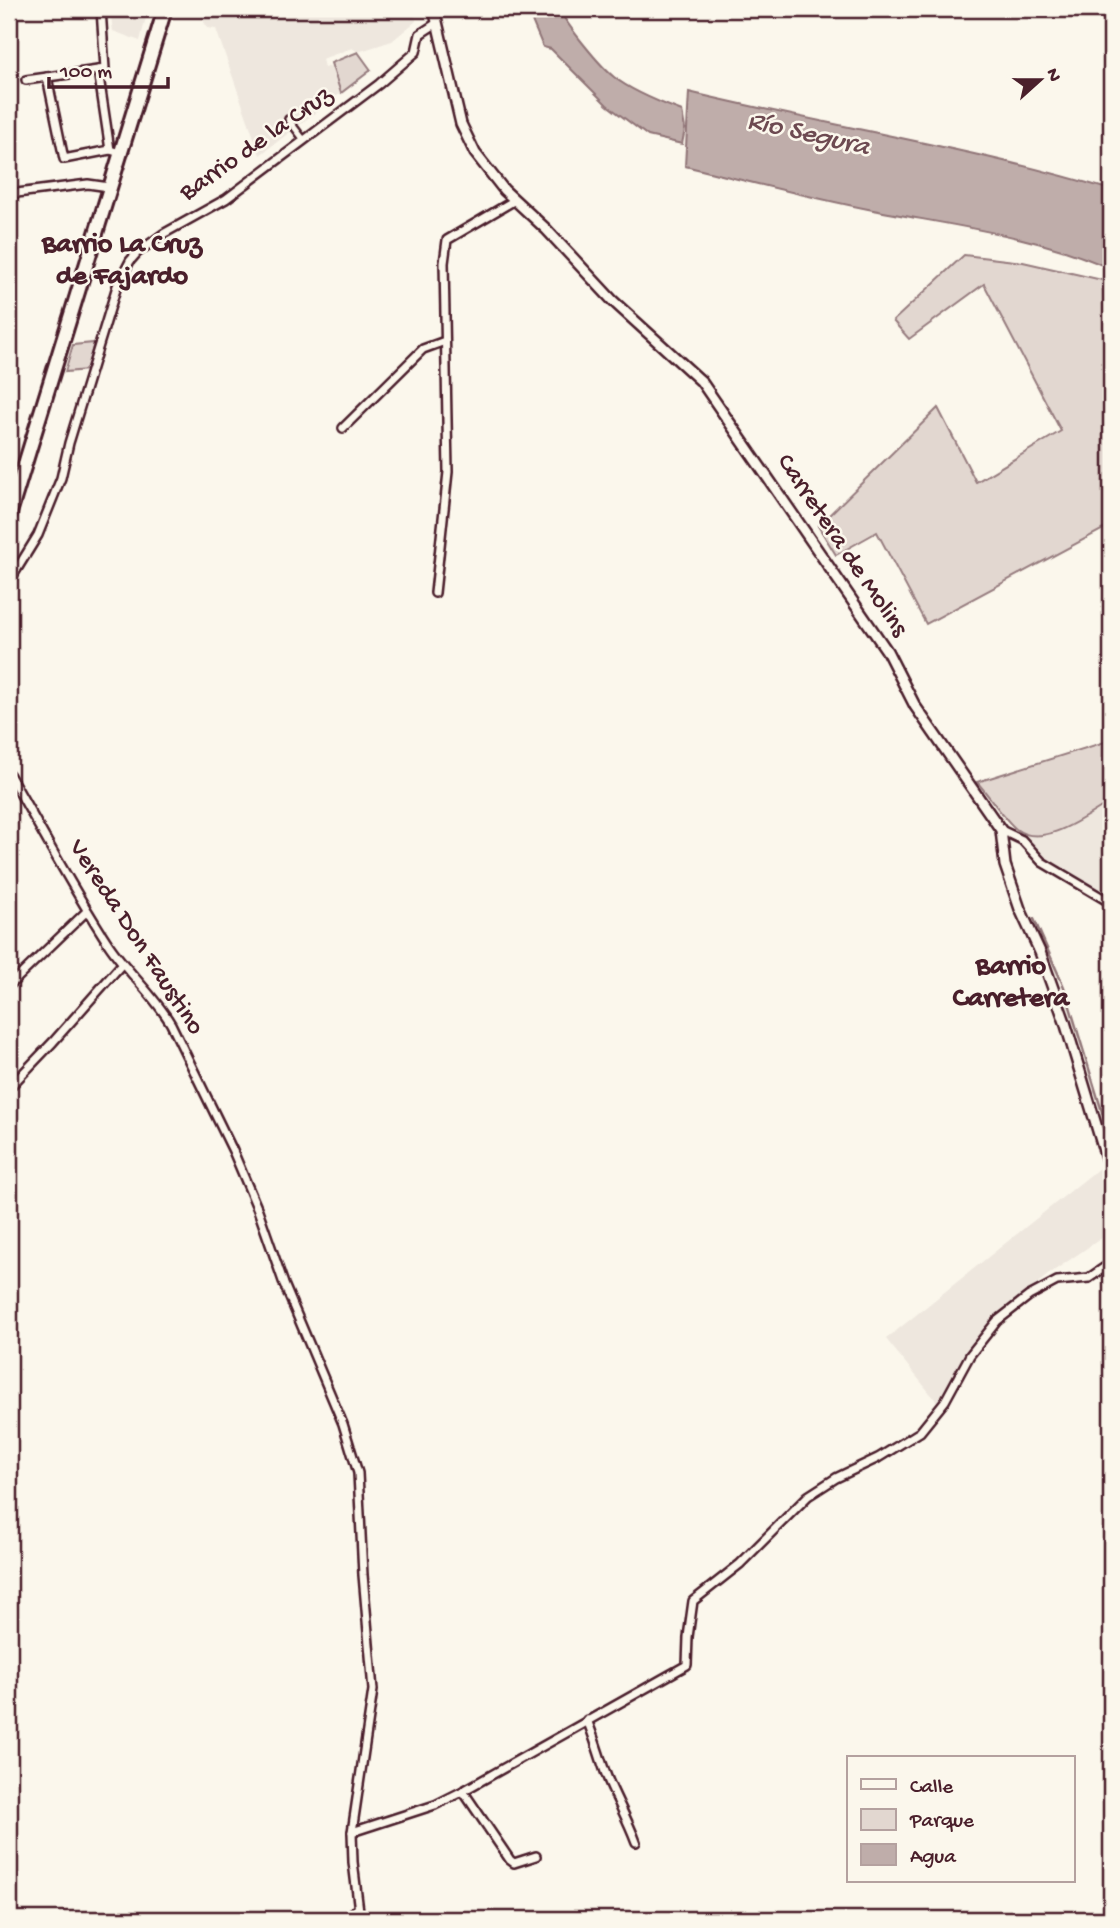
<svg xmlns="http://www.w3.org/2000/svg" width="1120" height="1928" font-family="'Gochi Hand',sans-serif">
  <rect width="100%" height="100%" fill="#fbf7ec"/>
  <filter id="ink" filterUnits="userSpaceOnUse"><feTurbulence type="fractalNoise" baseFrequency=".0143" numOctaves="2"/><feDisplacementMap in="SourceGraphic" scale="14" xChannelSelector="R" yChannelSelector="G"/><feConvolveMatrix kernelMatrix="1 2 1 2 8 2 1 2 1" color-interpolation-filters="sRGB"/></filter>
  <g filter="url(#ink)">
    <g fill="#eee7de">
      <polygon points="110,9 148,9 140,41 113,31"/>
      <polygon points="198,9 414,9 416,21 392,41 358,52 352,48 322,59 324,68 331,66 341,93 260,155 216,29 207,28"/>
      <polygon points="1111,801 1111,899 1041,855 1017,830 1037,837 1048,835 1075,823"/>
      <polygon points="1103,1165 1109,1181 1109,1233 1049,1274 987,1324 938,1403 886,1339"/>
    </g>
    <g fill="#e2d7d0" stroke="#967b7e" stroke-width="2">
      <polygon points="358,52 371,70 341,93 331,63"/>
      <polygon points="964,255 1023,262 1111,282 1111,525 926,624 877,532 836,555 818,526 938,408 976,482 1061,431 984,284 909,339 893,321"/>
      <polygon points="94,343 87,370 65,372 73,345"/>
      <path d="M1111,740v61c-24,14 -68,49 -95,28 -13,-11 -27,-34 -39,-47z"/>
    </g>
    <g fill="#bfadaa" stroke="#907477" stroke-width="2">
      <path d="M527,9h32c8,16 40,56 55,68 17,14 47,26 68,34l3,18 -3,15 -34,-8 -41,-31 -56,-56 -8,-2z"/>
      <path d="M689,92c141,34 284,56 422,98v79c-70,-33 -162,-44 -238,-59 -63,-12 -126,-29 -188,-44z"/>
    </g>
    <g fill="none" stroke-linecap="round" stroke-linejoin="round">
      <polyline stroke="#907477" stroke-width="2.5" points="1034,919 1064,987 1111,1141"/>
      <g stroke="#4a1f2b" stroke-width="10">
        <polyline id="pedestrian" points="288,119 304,140"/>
      </g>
      <g stroke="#4a1f2b" stroke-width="12">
        <g id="minor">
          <polyline points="101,9 105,69 98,70 110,150 120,153"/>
          <polyline points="47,77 64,159 110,150"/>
          <polyline points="26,80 98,70"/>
          <polyline points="9,194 88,184 109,187"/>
          <polyline points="343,428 423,349 445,341"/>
          <polyline points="9,582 38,535 61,478 69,443 117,286 130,261 137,253 163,234 226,199 379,84 416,52 420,34 437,23"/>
          <polyline points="435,593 448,472 444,263 447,240 515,200"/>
          <path d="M9,774c33,57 64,116 100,171 19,28 45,50 62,79l62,127 25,59 26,74 59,140 15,49 5,102 10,115 -21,142 1,30 7,57"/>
          <polyline points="1001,830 1022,840 1042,862 1111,903"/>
          <polyline points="9,986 87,911"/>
          <polyline points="9,1088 53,1042 122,964"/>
          <polyline points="1109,1682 1111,1681"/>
          <path d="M587,1720c8,19 13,39 20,57 9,22 21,43 29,65"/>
          <polyline points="463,1791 510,1860 514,1863 536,1856"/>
          <polyline points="352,1832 435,1805 463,1791 687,1665 688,1637 693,1601 740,1564 808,1496 836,1478 878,1458 920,1432 945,1401 970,1355 997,1321 1029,1296 1057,1281 1089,1278 1111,1263"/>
          <polyline points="346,1919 358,1908"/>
        </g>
      </g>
      <g stroke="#4a1f2b" stroke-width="14">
        <polyline id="tertiary" points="434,9 461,124 475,153 504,190 546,229 613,301 701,381 887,651 915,706 1001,830 1005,865 1020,909 1040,952 1065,1022 1111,1174"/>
      </g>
      <g stroke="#4a1f2b" stroke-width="18">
        <polyline id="primary" points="9,516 165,9"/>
      </g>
      <use href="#pedestrian" stroke="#fbf7ec" stroke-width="5"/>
      <use href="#minor" stroke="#fbf7ec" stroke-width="7"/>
      <use href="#tertiary" stroke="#fbf7ec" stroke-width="9"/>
      <use href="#primary" stroke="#fbf7ec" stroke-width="12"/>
    </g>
  </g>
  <g text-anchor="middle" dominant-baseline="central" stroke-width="5" stroke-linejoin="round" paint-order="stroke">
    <g font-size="26" fill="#4a1f2b" stroke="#fbf7ec">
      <text transform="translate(257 145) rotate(-35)">Barrio de la Cruz</text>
      <text transform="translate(841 546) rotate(56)">Carretera de Molins</text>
      <text transform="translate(135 938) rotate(57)">Vereda Don Faustino</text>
    </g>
    <g font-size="28" font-style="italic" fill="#6d4a51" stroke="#fbf7ec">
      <text transform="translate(808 135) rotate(13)">Río Segura</text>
    </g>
    <g font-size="28" font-weight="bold" fill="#4a1f2b" stroke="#fbf7ec">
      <text x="122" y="245">Barrio La Cruz<tspan x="122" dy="32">de Fajardo</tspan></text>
      <text x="1011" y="967">Barrio<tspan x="1011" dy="32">Carretera</tspan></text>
    </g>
  </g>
  <rect width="1120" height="1928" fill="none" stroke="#fbf7ec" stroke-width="35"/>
  <rect x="18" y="18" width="1085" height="1893" fill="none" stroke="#4a1f2b" stroke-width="2.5" filter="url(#ink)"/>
  <rect x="847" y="1756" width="228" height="126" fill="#fbf7ec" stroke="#b4a19f" stroke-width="2"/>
  <rect x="861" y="1779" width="35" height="10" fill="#fbf7ec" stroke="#b4a19f" stroke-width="2"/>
  <text x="910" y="1792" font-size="21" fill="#4a1f2b">Calle</text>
  <rect x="861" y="1809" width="35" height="21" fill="#e2d7d0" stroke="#b4a19f" stroke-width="2"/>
  <text x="910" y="1826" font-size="21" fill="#4a1f2b">Parque</text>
  <rect x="861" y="1844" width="35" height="21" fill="#bfadaa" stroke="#b4a19f" stroke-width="2"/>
  <text x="910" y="1862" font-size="21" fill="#4a1f2b">Agua</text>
  <g transform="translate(1040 80) rotate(69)" stroke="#fbf7ec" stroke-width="5" paint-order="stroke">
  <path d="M0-5L12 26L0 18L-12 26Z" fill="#4a1f2b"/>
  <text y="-10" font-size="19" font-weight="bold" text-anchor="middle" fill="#4a1f2b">N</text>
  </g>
  <path d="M49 77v10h119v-10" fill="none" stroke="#4a1f2b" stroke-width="3.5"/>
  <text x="60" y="77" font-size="21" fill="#4a1f2b" stroke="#fbf7ec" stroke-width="5" paint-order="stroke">100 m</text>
</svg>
